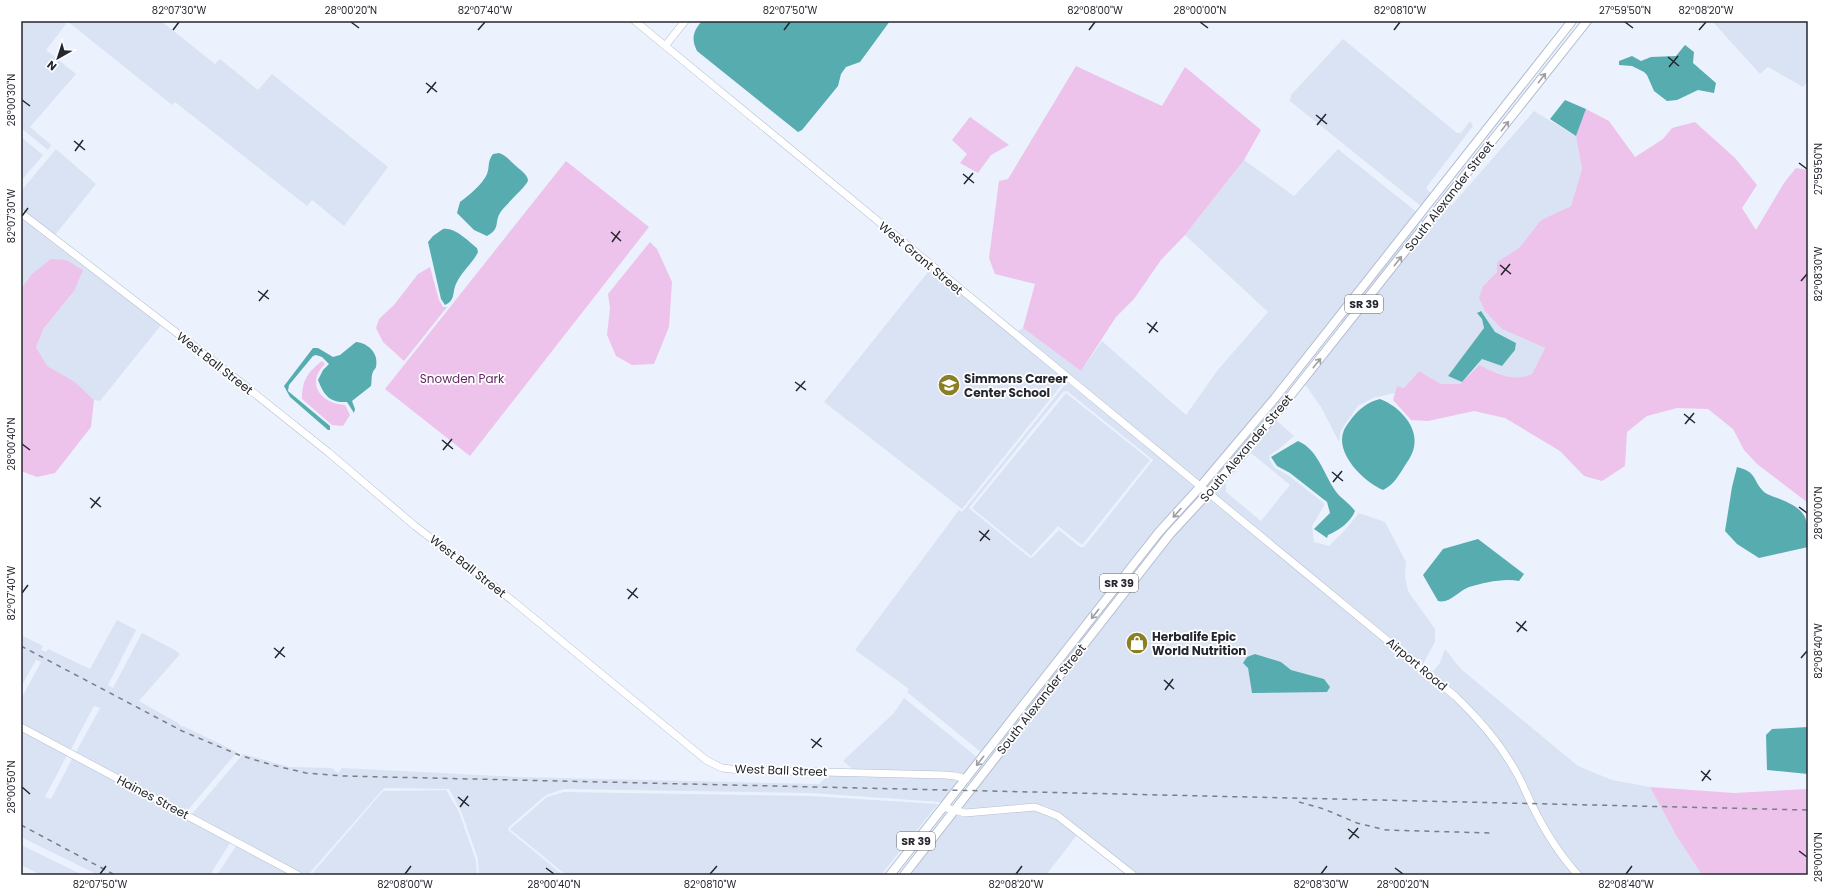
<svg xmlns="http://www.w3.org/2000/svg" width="1829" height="896" font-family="Poppins,sans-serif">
  <rect width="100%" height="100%" fill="#ebf2fe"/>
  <g fill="#dae3f3" fill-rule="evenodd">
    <polygon points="21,21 62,21 66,24 46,50 76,74 30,127 51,145 48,150 21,128"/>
    <polygon points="67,21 161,21 215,64 220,59 258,90 272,74 388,167 344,226 312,200 307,206 175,102 172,105"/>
    <polygon points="1712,21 1808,21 1808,81 1803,87 1768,67 1760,74"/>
    <polygon points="1343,39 1457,133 1461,133 1470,121 1473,126 1426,188 1432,195 1422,207 1290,101 1291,95"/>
    <polygon points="1534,111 1576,136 1582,169 1571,206 1541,220 1519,248 1497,262 1497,272 1483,286 1502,329 1545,348 1532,374 1521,379 1505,376 1479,365 1474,370 1482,359 1502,366 1515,350 1516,343 1495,332 1480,311 1477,313 1482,319 1484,328 1448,376 1462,382 1460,384 1441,384 1419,371 1404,388 1397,386 1395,393 1373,398 1358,406 1341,430 1339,442 1321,407 1304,383 1447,204 1452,205"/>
    <polygon points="21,137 43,155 21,181"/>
    <polygon points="56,149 96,184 55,235 21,209 21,191"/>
    <polygon points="1338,149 1418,213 1272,397 1200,482 1016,332 1023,328 1081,371 1102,341 1186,415 1217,371 1268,312 1185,235 1244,160 1294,196"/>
    <polygon points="21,218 161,325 100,401 94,400 75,382 47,366 36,347 44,328 74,291 31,275 21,289"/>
    <polygon points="1421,218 1424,223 1344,324 1340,321"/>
    <polygon points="932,267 1067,378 962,509 824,402"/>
    <path d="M1067,382l129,105 -214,266 -75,-61 2,-3 -54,-39 104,-140 3,2 2,-2zM1067,391l86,69 -69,87h-4l-21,-17 -26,27 -3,1 -61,-50 94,-116z"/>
    <polygon points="1066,393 1150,460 1082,545 1058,526 1031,556 972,508"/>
    <path d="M1275,419l19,17 -15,13 -9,6 -1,4 6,9 13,7 37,29 -13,22 2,16 15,4 16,-16 14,-17 26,9 21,40 -1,14 3,15 27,38v13l-12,22 -210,-171zM1251,453l39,32 -29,36 -35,-29v-10z"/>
    <path d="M1208,498l215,175 52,47 17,20 22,34 15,32 24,42 20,27h-434l-79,-61 -12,-7 -12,-3h-13l-46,5h-17l213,-273zM1255,654l26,8 10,8 33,9 -72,13 -4,-24z"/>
    <polygon points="117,620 136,630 108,685 113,688 142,633 175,650 180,654 139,701 178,723 182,727 183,726 237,752 187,811 76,752 100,708 94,706 71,749 21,723 21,699 41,662 36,660 21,687 21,635 43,646 41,650 46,652 48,649 90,669"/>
    <polygon points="1445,649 1461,669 1578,766 1612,780 1650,787 1677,837 1702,875 1582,875 1558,844 1534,802 1519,771 1497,736 1480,715 1432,672 1440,663"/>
    <polygon points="904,698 978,758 965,775 955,772 853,769 843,761 894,713"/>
    <polygon points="21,731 67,755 45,797 51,799 73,757 230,843 210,875 98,875 21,837"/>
    <polygon points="243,754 290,767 332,768 338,773 342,768 518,777 819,784 829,775 944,778 960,781 886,875 885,875 940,806 940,802 811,793 564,789 546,795 509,827 508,830 563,875 479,875 478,859 461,811 449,789 384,788 308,875 306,875 192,814"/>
    <polygon points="446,790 459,812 476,861 477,875 311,875 383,791"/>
    <polygon points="564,792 811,796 938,804 881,875 566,875 510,829 547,797"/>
    <polygon points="1022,810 1035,810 1045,813 1056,819 1077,835 1046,875 908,875 955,815 977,816"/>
    <polygon points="21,845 83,875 41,875 21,865"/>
    <polygon points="236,846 291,875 217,875"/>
  </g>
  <g fill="#edc2eb">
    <polygon points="1076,66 1162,106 1185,67 1261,130 1244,160 1185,235 1161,260 1134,299 1116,317 1081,371 1023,328 1035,284 995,274 989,258 999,181 1008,179"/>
    <path d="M1586,109l23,12 26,36 28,-18 9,-11 23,-6 40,36 22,27 -15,23 14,22 28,-47 12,-15 12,2v333l-51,-39 -13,-14 -11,-21 -25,-20 -31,-1 -30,8 -20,16 -2,34 -23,15 -18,-5 -24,-25 -55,-33 -31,-7 -46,10 -17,-1 -18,-20 4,-14 7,2 15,-17 22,13h19l19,-19c19,8 33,18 53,9l13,-26 -43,-19 -17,-18 -6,-13 4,-12 14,-14v-10l22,-14 22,-28 30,-14 11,-37 -6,-33z"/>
    <polygon points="970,117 1009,145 991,155 978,173 960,163 967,154 952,140"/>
    <polygon points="566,161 649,227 470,456 385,389"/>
    <polygon points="650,242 657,249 672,282 669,327 654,364 632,365 616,356 607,335 610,308 608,294"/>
    <polygon points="51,259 66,260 83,270 74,291 44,328 36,347 47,366 75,382 94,400 91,427 55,473 37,477 21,471 21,289 31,275"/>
    <polygon points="430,267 439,300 443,307 447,307 404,361 383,342 376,328 379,319 394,305 418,274"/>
    <path d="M322,361l3,3c-20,19 -4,40 20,41l5,10 -7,11 -11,-1 -30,-26c0,-19 6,-27 20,-38z"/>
    <polygon points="1650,787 1734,793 1808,789 1808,875 1702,875 1677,837"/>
  </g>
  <g fill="#56acaf">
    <path d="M702,21h188l-30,41 -14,5 -5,7 -3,12 -36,44 -4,2 -101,-81c-6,-12 -4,-20 5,-30z"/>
    <polygon points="1685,45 1694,52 1693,63 1716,83 1714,93 1698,90 1677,100 1667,101 1654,91 1647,75 1644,72 1632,66 1619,65 1619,61 1632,56 1641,61 1651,57 1676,56"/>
    <polygon points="1565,100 1586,109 1576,136 1550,119"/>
    <path d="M499,153c7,2 12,9 17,13 4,4 11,8 12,14 0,5 -24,26 -28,33 -6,10 1,15 -13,23l-13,-6 -17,-17 3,-11c8,-6 23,-18 27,-28 3,-8 0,-12 6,-20z"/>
    <path d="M443,229c12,-2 25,12 34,19l1,4c-5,11 -17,20 -22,32 -4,8 0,16 -11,21l-4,-6 -13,-57 5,-6z"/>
    <polygon points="1481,311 1495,332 1516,343 1515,350 1502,366 1482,359 1462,382 1448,376 1484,328 1482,319 1477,313"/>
    <path d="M356,342c12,1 23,11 20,25 0,1 -3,4 -3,5 -2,4 -1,9 -2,14l-19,15 3,8 -1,4 -7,-11c-18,1 -23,-7 -29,-22l5,-10 6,-6 -7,-7 -6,-2 -3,1 -24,29 -1,6 42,35v4h-2l-38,-33 -6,-11 29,-38h5l15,9 7,-2z"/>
    <path d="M1380,399c19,7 41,29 33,52 -2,6 -6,11 -9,16 -6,10 -11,18 -21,23 -19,-8 -49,-37 -39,-60 2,-4 5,-8 8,-12 8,-10 16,-16 28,-19z"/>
    <path d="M1298,441c21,9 26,35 39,52 6,7 13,11 18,18 -4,11 -17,20 -27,24l-1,3 -13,-9 16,-16 -3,-11 -37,-29 -13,-7 -6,-9z"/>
    <path d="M1737,467c20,5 15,12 26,24 4,4 12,6 17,8 29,12 28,20 28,48l-49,11 -22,-14 -12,-13 7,-44z"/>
    <path d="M1478,539l46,35 -5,7c-16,-3 -35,2 -50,6 -11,4 -19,17 -31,14l-15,-26 20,-26z"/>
    <polygon points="1255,654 1281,662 1291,670 1324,679 1330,687 1327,692 1252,693 1248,668 1243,663 1247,657"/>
    <polygon points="1808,727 1808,774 1767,770 1766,735 1772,729"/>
  </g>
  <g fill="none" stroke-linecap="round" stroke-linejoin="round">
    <g stroke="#b3bdd0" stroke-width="8">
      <g id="secondary">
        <path d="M635,21l820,675c24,23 45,47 61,76 6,10 10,21 15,31 12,25 28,51 47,72"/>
        <polyline points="665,46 685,21"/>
        <polyline points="21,213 225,370 328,452 415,526 513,601 706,760 722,768 740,770 945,775 955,776 966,779"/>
        <polyline points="21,727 298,875"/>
        <polyline points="943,807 965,813 1035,807 1058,816 1133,875"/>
      </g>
    </g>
    <g stroke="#b3bdd0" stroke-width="10">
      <g id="primary">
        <polyline points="890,875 1159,532 1200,487 1275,398 1572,21"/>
        <polyline points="904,875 1170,534 1208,493 1283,405 1587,21"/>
      </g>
    </g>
    <use href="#secondary" stroke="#fff" stroke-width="7"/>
    <use href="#primary" stroke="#fff" stroke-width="8"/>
    <g stroke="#787d87" stroke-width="1.5" stroke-dasharray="5 5" stroke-linecap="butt">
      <polyline points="21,646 182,731 239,755 272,765 306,773 343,776 1808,810"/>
      <polyline points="1299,802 1324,809 1357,823 1386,830 1491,833"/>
      <polyline points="21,825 115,875"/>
    </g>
  </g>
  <defs><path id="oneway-shaft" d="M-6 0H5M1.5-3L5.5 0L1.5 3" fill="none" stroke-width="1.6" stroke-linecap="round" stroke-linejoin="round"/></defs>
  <g stroke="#9c9ea1">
    <use href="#oneway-shaft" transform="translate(1542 78) rotate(-52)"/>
    <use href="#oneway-shaft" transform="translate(1505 126) rotate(-52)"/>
    <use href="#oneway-shaft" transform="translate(1398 261) rotate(-52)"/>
    <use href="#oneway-shaft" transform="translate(1317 363) rotate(-51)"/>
    <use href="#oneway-shaft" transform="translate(1177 513) rotate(132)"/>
    <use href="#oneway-shaft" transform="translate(1095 614) rotate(128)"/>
    <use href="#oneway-shaft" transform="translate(980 761) rotate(128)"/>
  </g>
  <path fill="none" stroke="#24272f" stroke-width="1.5" d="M351,22l8,6M1200,22l8,6M1625,22l8,6M173,30l6,-8M478,30l7,-8M784,30l6,-8M1089,30l6,-8M1394,30l6,-8M1699,30l7,-8M1668,57l11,9M1669,67l9,-11M426,83l11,9M427,93l9,-11M22,100l8,6M1316,115l11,9M1317,125l9,-11M74,141l11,9M75,151l8,-11M1799,163l8,6M963,174l11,9M964,184l9,-11M22,216l6,-8M611,232l10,9M612,242l8,-11M1500,265l11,9M1501,275l9,-11M1801,281l6,-7M258,291l11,8M259,301l9,-11M1147,323l11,9M1149,333l8,-11M795,382l11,8M796,391l9,-10M1684,414l11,9M1685,424l9,-11M442,440l11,9M22,444l8,6M443,450l9,-11M1332,472l11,9M1333,482l9,-11M90,498l11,9M1799,507l8,6M91,508l9,-11M979,531l11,9M980,541l9,-11M627,589l11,9M22,593l6,-8M628,599l9,-11M1516,622l11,9M1517,632l9,-11M274,648l11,9M275,658l9,-11M1801,658l6,-7M1164,680l10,9M1165,690l8,-11M811,739l11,8M812,748l9,-10M1701,771l10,9M1702,781l8,-11M22,787l8,7M458,797l11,9M460,807l8,-11M1348,829l11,9M1349,839l9,-11M1799,851l8,6M546,868l8,6M1395,868l8,6M100,874l6,-8M405,874l6,-8M710,874l7,-8M1016,874l6,-8M1321,874l6,-8M1626,874l6,-8"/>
  <defs>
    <g id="school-disc" transform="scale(1.15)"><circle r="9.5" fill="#8b7f26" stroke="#fff"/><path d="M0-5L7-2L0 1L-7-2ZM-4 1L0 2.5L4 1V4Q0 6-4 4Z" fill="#fff"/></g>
    <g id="shop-disc" transform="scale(1.15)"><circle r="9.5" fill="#8b7f26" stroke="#fff"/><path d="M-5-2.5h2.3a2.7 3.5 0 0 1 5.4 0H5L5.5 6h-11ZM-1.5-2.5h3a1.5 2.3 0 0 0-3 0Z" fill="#fff"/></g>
  </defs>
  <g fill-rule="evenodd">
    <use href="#school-disc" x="949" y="385"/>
    <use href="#shop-disc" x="1137" y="643"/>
  </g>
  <g text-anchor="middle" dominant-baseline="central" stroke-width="3.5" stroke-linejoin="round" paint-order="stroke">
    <g fill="#fff" stroke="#66686d" stroke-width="1">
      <rect x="1345" y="295" width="38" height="18" rx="3"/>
      <rect x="1100" y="574" width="38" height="18" rx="3"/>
      <rect x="897" y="832" width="38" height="18" rx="3"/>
    </g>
    <g font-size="11" font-weight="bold" fill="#24272f">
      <text x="1364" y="304">SR 39</text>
      <text x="1119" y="583">SR 39</text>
      <text x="916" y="841">SR 39</text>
    </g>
    <g font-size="12" fill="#24272f" stroke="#fff">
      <text transform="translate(1449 196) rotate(-52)">South Alexander Street</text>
      <text transform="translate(921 258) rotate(40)">West Grant Street</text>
      <text transform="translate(215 363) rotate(38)">West Ball Street</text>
      <text transform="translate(1246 448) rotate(-50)">South Alexander Street</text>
      <text transform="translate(468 566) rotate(38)">West Ball Street</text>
      <text transform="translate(1417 664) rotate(40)">Airport Road</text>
      <text transform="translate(1041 699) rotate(-52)">South Alexander Street</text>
      <text transform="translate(781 770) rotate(2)">West Ball Street</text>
      <text transform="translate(153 797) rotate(28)">Haines Street</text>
    </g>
    <g font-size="12" fill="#612962" stroke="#fff">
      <text x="462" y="378">Snowden Park</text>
    </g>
    <g font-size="12" font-weight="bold" fill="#24272f" stroke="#fff" text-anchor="start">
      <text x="964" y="378">Simmons Career<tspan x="964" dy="14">Center School</tspan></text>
      <text x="1152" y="636">Herbalife Epic<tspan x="1152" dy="14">World Nutrition</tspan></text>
    </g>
  </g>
  <rect width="1829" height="896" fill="none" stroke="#ffffff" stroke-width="44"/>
  <g transform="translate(58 58) rotate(219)" stroke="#ffffff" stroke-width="3" paint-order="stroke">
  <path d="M0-3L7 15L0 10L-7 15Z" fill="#24272f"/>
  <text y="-6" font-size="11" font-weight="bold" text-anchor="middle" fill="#24272f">N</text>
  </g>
  <rect x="22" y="22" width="1785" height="852" fill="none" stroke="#24272f" stroke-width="1.5"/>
  <g font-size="10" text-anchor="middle" fill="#24272f">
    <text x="179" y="14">82°07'30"W</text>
    <text x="351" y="14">28°00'20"N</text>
    <text x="485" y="14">82°07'40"W</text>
    <text x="790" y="14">82°07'50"W</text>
    <text x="1095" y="14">82°08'00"W</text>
    <text x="1200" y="14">28°00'00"N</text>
    <text x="1400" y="14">82°08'10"W</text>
    <text x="1625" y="14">27°59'50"N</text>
    <text x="1706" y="14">82°08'20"W</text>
    <text transform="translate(11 100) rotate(-90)" y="4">28°00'30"N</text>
    <text transform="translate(1818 169) rotate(-90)" y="4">27°59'50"N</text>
    <text transform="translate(11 216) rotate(-90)" y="4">82°07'30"W</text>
    <text transform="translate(1818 274) rotate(-90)" y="4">82°08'30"W</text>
    <text transform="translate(11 444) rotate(-90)" y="4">28°00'40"N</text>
    <text transform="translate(1818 513) rotate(-90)" y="4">28°00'00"N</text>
    <text transform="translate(11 593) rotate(-90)" y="4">82°07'40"W</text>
    <text transform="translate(1818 651) rotate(-90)" y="4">82°08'40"W</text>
    <text transform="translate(11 787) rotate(-90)" y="4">28°00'50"N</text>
    <text transform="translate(1818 857) rotate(-90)" y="4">28°00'10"N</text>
    <text x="100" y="888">82°07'50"W</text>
    <text x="405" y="888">82°08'00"W</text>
    <text x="554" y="888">28°00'40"N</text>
    <text x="710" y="888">82°08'10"W</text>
    <text x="1016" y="888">82°08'20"W</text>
    <text x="1321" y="888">82°08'30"W</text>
    <text x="1403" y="888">28°00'20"N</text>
    <text x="1626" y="888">82°08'40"W</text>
  </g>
</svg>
